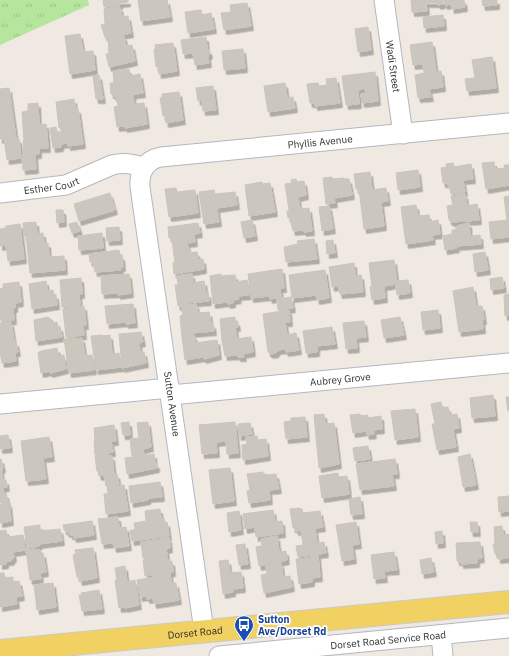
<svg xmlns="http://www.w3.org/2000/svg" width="509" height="656" font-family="'IBM Plex Sans',sans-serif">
  <defs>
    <pattern id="grass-tufts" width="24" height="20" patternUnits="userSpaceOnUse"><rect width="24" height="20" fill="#b6e59e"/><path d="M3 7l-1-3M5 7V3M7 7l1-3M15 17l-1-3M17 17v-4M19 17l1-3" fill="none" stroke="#9dc588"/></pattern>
    <filter id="shadow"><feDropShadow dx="2.5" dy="4.5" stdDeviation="0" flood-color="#0004"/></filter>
  </defs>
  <rect width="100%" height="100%" fill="#efe9e1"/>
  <polygon fill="url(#grass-tufts)" points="0,0 88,0 89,5 0,45"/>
  <g fill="#cbc7bf" stroke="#cbc5ba" filter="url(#shadow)">
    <polygon points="103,0 128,0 128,2 120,3 120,5 104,7"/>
    <polygon points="138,0 152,0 155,19 141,21"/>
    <polygon points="152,0 167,0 170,17 155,19"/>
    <polygon points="411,0 443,0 443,4 438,5 438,3 426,3 427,11 412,12"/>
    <polygon points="444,0 464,0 465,7 452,9 451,4 445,5"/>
    <polygon points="482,0 497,0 497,5 483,6"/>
    <polygon points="247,3 251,26 224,30 221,13 231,12 230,5"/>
    <polygon points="120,7 122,17 128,16 131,33 120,35 120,36 105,37 101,25 105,24 104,9"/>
    <polygon points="201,10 202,15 211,13 214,29 188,33 185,12"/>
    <polygon points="443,15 444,26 424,28 423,17"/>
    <polygon points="368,27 371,50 358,52 355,29"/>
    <polygon points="80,34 83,52 93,51 95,70 70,74 65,36"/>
    <polygon points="124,36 126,46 132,45 135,61 109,67 106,54 109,54 108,38"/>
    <polygon points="206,37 207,49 209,50 210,54 208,56 209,63 195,65 193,53 183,54 181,40"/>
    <polygon points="432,42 436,72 441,71 443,87 429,89 431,97 418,98 415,75 424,73 423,64 413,65 410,45"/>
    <polygon points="173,43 177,71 159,74 158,66 156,67 154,49 156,49 155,45"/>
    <polygon points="243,49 245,68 224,70 222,51"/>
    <polygon points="492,57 496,88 467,91 465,79 475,78 472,60"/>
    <polygon points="129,69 130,76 140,74 143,93 114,97 113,94 111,94 110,83 114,83 113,71"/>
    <polygon points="375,72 378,101 362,103 361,94 366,94 365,88 358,90 359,104 346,105 342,76"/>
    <polygon points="99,75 103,99 96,99 93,76"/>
    <polygon points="336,78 340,103 315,106 315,103 310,103 307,84 318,83 319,86 327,85 326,79"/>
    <polygon points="285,83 287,98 293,97 295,108 268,112 264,86"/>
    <polygon points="213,86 216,110 203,111 202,100 198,101 196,88"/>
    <polygon points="9,88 16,139 19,139 21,158 7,160 4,138 0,139 0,89"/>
    <polygon points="179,92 183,120 166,123 165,115 163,116 160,98 162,98 162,94"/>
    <polygon points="133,95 134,104 144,103 147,124 125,128 124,126 117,127 114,107 118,106 117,97"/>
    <polygon points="74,99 75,109 78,109 83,144 68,146 68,143 61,144 61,147 53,148 50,128 56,127 57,133 62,132 61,128 59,128 56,102"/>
    <polygon points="38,103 39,125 46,124 48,148 39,148 39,154 35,154 36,169 23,170 22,156 24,156 23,141 24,141 22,112 28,111 28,104"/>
    <polygon points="494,162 495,169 505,168 504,165 509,165 509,185 486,189 482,163"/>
    <polygon points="453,163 454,167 471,164 473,179 463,180 465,192 451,194 450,186 448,186 447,183 443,183 441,168 447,167 446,164"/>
    <polygon points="418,170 420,187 398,190 396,173"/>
    <polygon points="370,172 372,190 386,188 388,201 381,202 384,226 364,229 359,189 356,189 354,174"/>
    <polygon points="332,177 332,179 344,178 344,179 349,179 352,195 334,198 335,203 326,204 323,178"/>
    <polygon points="296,179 297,182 304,181 306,195 298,197 300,209 289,210 285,184 292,183 291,180"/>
    <polygon points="262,182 262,184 270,183 275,212 249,216 245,185"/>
    <polygon points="176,188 177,192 195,190 198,213 169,217 165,189"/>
    <polygon points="214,190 215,194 235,192 237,205 217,208 219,222 204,224 199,192"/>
    <polygon points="110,193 115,210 79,221 74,204"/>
    <polygon points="465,194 467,206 477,204 479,220 452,222 449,220 447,206 453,205 451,196"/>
    <polygon points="509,196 509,237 491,239 489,222 507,220 504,197"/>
    <polygon points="416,205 418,216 429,215 430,222 438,220 440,234 432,235 433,240 406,244 401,207"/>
    <polygon points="329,206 333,229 322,231 319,207"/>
    <polygon points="309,208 312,231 304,232 303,230 293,231 290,218 288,218 287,211"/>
    <polygon points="56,210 63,210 64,222 57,223"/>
    <polygon points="252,220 255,236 244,238 241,222"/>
    <polygon points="36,222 37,234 43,233 44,244 48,243 49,257 64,256 65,270 30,273 26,235 24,236 23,223"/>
    <polygon points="77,222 80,231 72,233 69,224"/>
    <polygon points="198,223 200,233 194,234 195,242 187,243 188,247 173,249 172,238 169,238 168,227"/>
    <polygon points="469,223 470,236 480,235 481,244 456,246 457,248 445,250 443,236 452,234 452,230 455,230 457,226"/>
    <polygon points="20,224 24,259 8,261 6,245 0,246 0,229 6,228 6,226"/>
    <polygon points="119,227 120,240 107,241 106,228"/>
    <polygon points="102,233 103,248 79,250 78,236"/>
    <polygon points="314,239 317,259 286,262 284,247 298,244 297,241"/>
    <polygon points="333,240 335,253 327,254 326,241"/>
    <polygon points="189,248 189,253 197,252 198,260 203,259 204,269 174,274 173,263 175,262 173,250"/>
    <polygon points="119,250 120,256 122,256 123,267 120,267 121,270 95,272 93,261 90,262 89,254"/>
    <polygon points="485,252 488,270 475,272 473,254"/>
    <polygon points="394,260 397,284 384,286 385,298 372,300 370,287 372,287 369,263"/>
    <polygon points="354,263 355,276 361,275 363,292 340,294 338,286 332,287 329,267"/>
    <polygon points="282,269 284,288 280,288 281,297 270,299 269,296 251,298 248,274"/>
    <polygon points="325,270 329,298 317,300 316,295 292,298 289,275"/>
    <polygon points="129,274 131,293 118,295 118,293 102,294 101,276"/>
    <polygon points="192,274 193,283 204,281 206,294 208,293 209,301 186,303 187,305 178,306 175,285 178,285 177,276"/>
    <polygon points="221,274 221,276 235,275 236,282 247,280 249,295 238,296 239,299 233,300 233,303 228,304 227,302 213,304 210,276"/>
    <polygon points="502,277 504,288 491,290 490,279"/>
    <polygon points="81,278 82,294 79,294 80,305 62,307 60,280"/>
    <polygon points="408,280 410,293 397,295 396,285 398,285 397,281"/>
    <polygon points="46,281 47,291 53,290 54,295 56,295 57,305 32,309 29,284"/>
    <polygon points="19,282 21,302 15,303 15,308 13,308 14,320 1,321 1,319 0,319 0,289 3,288 3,284"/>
    <polygon points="473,287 476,306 482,306 484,320 482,320 483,329 459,332 453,291"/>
    <polygon points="509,294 509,315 505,316 504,295"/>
    <polygon points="291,297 293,308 278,310 277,299"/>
    <polygon points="133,304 135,323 126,324 126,322 107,324 105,306"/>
    <polygon points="196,304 198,313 209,312 211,324 213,324 214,331 191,333 191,335 182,337 180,316 183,315 182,306"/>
    <polygon points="84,306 86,325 83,325 84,335 66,337 63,309"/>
    <polygon points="289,310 290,322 285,322 287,335 296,333 299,350 286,352 285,349 278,350 276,353 271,354 268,352 263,314"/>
    <polygon points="438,310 440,328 423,330 421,312"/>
    <polygon points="48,317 53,321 53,323 57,322 58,327 60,327 62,337 36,341 34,320"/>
    <polygon points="235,317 235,321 237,321 238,327 235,327 237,339 222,341 220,319"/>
    <polygon points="400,317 404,335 384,338 381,320"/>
    <polygon points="364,321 366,337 356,338 357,348 346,349 343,323"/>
    <polygon points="11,322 14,342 16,342 18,352 15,352 16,361 2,363 0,352 0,323"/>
    <polygon points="332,327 335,344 317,346 317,352 306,353 303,331"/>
    <polygon points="141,332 143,342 139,343 140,352 144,352 146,363 122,368 119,334"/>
    <polygon points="102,335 102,336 110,335 112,354 119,353 121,367 96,370 91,336"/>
    <polygon points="194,335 195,343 217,340 219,355 204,359 203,357 185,360 182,337"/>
    <polygon points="251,337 253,352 243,354 244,357 238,357 238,355 225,356 222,341"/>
    <polygon points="75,338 75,339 82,338 85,356 92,355 94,370 69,373 64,339"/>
    <polygon points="57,348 58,356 64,355 66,369 50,373 50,371 41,373 38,353 41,351"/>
    <polygon points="493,395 495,416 472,418 470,398"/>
    <polygon points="506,397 509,397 509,411 508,411"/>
    <polygon points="441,402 442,408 448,407 450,415 457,414 459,428 453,429 456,447 437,450 432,424 435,424 431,404"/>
    <polygon points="415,409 418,437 395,440 391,411"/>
    <polygon points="324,414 325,424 334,423 339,464 319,468 314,415"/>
    <polygon points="360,414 361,416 368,415 368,418 381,416 382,429 373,430 374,434 367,435 366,431 353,433 350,415"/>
    <polygon points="305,417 307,437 286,439 284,422 291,421 291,418"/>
    <polygon points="129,422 130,435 123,435 121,423"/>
    <polygon points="148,422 151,447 143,449 144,454 132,456 130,439 139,438 137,423"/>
    <polygon points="235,422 238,453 227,454 226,441 216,442 217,453 202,454 199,425"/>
    <polygon points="250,423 252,434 239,436 238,424"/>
    <polygon points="114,425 116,441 111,441 113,452 95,455 94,443 95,443 94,440 95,440 94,428"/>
    <polygon points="8,435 10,448 0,449 0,436"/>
    <polygon points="257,436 258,440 266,439 268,456 243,460 242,445 247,444 246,437"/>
    <polygon points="49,437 52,457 43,458 46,479 26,481 21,441"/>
    <polygon points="368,446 370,459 355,461 353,448"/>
    <polygon points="108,454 109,456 112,456 114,475 117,474 119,484 106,486 104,475 99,476 98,471 97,471 95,456"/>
    <polygon points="154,454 155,464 157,464 157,468 127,474 125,458"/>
    <polygon points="470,454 476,485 463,487 458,457"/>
    <polygon points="0,459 1,459 3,468 1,469 2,480 0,480"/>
    <polygon points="395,459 397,474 392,474 394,486 360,490 356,464"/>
    <polygon points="230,468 234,501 213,504 209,470"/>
    <polygon points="263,472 263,474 266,474 267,475 276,474 279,489 269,490 270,500 249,503 247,491 250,490 247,474"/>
    <polygon points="338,473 339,477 347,476 349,494 322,498 319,476"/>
    <polygon points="6,480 7,487 3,487 4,494 6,494 8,502 0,503 0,481"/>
    <polygon points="160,482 162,497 148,498 148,500 131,503 129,486"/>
    <polygon points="124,485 128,511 106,514 104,494 108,494 107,487"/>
    <polygon points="509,496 509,511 499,512 498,497"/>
    <polygon points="360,497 362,514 351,515 349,499"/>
    <polygon points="9,503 11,521 0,523 0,505"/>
    <polygon points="300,508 300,509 302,509 303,513 320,511 323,527 296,531 296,528 293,528 290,509"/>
    <polygon points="160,509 161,519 164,518 165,523 167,522 169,536 132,541 130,530 135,530 134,523 146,521 145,511"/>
    <polygon points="273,510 275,522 282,521 283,533 256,537 255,527 245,529 243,514"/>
    <polygon points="239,511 241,530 229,532 227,513"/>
    <polygon points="118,517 119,528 126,527 129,546 114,548 113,543 102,544 98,519"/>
    <polygon points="92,521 94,535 74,538 73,535 70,535 70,532 67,533 66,530 64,530 63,525"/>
    <polygon points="356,522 359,544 352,545 354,559 342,561 336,525"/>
    <polygon points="470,522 477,522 478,532 471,532"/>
    <polygon points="40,525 40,531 60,529 62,541 39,544 39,546 27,548 24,527"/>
    <polygon points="502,526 503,535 509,534 509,552 508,552 508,558 498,559 498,553 495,554 493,544 495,544 494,527"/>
    <polygon points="315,529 317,543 324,542 326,553 298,557 296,546 303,545 301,531"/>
    <polygon points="6,530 7,537 23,535 25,550 13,552 14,557 11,561 6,561 6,564 0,565 0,531"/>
    <polygon points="442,531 443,543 436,544 435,532"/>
    <polygon points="277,536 279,552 286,551 287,560 259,566 256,547 262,546 261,539"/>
    <polygon points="169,538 170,548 166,549 167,555 143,558 141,542"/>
    <polygon points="480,542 482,558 477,559 477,563 461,564 461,561 457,561 456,543"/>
    <polygon points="245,544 248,564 239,565 236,545"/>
    <polygon points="93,548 95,563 75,566 73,555 76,554 75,550"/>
    <polygon points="35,549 35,550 40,550 41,553 43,553 46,572 40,573 41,579 30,580 26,550"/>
    <polygon points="394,552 397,570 384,571 385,578 374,579 371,555"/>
    <polygon points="318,555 320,577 312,578 312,582 299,584 296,559 311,558 311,556"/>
    <polygon points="167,556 168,562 172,561 173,572 145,576 143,560"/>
    <polygon points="431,558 434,572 422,574 420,560"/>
    <polygon points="228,560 230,573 241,572 243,588 233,589 233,592 223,594 219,561"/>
    <polygon points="95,563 97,578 80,581 79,577 77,577 75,566"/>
    <polygon points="281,563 283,577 290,576 292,587 264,593 261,575 267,574 266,566"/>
    <polygon points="125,566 127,582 135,580 139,605 125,608 125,607 119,608 115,580 117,580 115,568"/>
    <polygon points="0,573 4,573 5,578 13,577 13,582 19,581 22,596 16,597 17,604 0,607"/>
    <polygon points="170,573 171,583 176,583 179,600 154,604 153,598 147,599 147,596 140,597 137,580 155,577 155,575"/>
    <polygon points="53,583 56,607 37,610 34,585"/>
    <polygon points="99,590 102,609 82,611 79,595 82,595 81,593"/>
  </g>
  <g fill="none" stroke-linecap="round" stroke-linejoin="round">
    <g stroke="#b4b7c1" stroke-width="21">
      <g id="minor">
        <path id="s1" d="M384,0l19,134"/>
        <path id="s2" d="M0,193l66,-8 46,-20c12,-3 20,-1 31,2"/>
        <path id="s3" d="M171,395l338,-32"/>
        <polyline points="0,404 170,388"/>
        <path id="s4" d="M204,631l-64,-444c-1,-15 5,-27 21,-30l348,-34"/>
        <polyline points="441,635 443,656"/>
        <path id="s5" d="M219,656l290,-28"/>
      </g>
    </g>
    <g stroke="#c9c9c9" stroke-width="24">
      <g id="major">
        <path id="s6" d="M0,651l509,-49"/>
      </g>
    </g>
    <use href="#minor" stroke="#fff" stroke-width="19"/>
    <use href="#major" stroke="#f2d163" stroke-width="22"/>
  </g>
  <defs>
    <g id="bus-pin" transform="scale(1)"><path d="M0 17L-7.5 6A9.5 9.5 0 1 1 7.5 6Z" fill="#1a4fb4" stroke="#fff"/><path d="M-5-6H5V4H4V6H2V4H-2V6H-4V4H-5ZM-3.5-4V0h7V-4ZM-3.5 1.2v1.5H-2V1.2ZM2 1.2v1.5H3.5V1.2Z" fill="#fff"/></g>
  </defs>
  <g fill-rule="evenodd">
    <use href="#bus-pin" x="244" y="625"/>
  </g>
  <g text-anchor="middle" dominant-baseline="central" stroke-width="3.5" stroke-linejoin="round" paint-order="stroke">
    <g font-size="10" fill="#2e2e2e" stroke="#fff">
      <text stroke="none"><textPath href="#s1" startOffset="67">Wadi Street</textPath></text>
      <text stroke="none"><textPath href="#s4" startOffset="649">Phyllis Avenue</textPath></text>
      <text stroke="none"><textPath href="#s2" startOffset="52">Esther Court</textPath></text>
      <text stroke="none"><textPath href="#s3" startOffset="170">Aubrey Grove</textPath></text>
      <text transform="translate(172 404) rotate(82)">Sutton Avenue</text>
      <text stroke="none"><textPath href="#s6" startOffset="196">Dorset Road</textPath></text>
      <text stroke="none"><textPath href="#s5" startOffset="170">Dorset Road Service Road</textPath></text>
    </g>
    <g font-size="10" font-weight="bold" fill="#164399" stroke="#fff" text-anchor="start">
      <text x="258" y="619">Sutton<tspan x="258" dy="12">Ave/Dorset Rd</tspan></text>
    </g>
  </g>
</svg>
